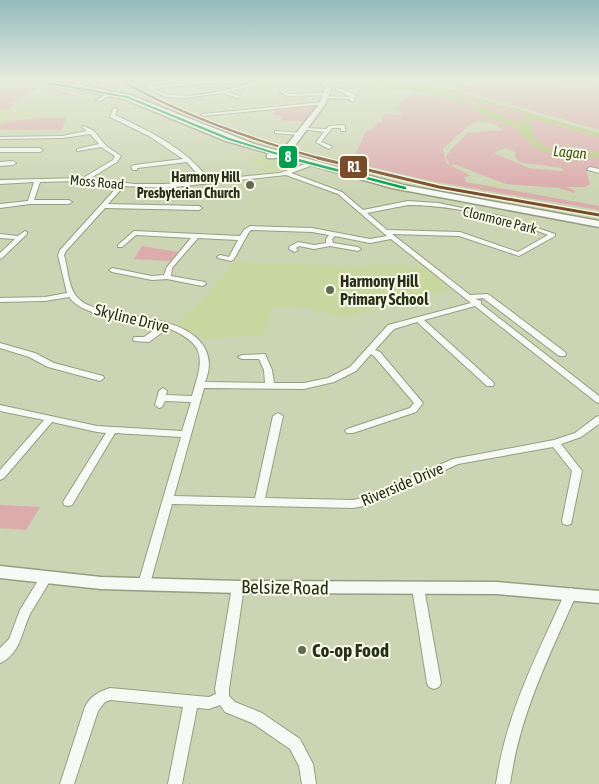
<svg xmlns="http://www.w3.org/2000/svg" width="599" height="784" font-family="'Asap Condensed',sans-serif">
  <rect width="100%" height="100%" fill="#ccd5b3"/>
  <g fill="#c9d7a1">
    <polygon points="69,107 70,110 61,130 0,131 0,110"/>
    <polygon points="262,156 293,166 294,167 284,172 266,173 258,170 264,167 248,161"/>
    <polygon points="234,262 368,267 368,265 424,266 456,288 344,318 305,308 273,306 264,335 202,339 177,323 202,301"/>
  </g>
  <g fill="#dcacad" fill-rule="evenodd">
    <polygon points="0,80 63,84 53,88 81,97 55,93 41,87 20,96 10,109 0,110 0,88 11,85"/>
    <path d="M426,80h13l1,3c14,3 27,5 41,1l107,-3 11,5v44z"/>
    <polygon points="445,93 453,94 526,112 523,122 514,122 479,105"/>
    <path d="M415,94l35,4 20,7 22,15 16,4 14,10 12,13 12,5 31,6 22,-1v13l-10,-2 -2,5 3,11 -5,3h-19l9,4 -1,2 -15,-5 -53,-4 -49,-19h-7l-4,-8c7,-12 13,-14 21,-24l37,-3c-29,-20 -39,0 -61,19l3,14 25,13 -7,1 2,5 133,24v4l-168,-29 -99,-23h21l14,-28h4l7,-8 3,1 4,-9 17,1v-3l-7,-2 12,-14zM505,148l12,5 -3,2 4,7 44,6 1,3 -34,-3 -35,-15z"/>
    <polygon points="313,105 318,106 306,122 280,120 283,116 272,115 277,108"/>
    <polygon points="40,118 66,118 61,130 0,130 0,125 5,122"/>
    <path d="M539,120l60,17v15c-22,2 -72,4 -68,-31z"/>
    <polygon points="142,246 178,252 171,261 134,259"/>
    <polygon points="0,505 40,507 26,530 0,528"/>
  </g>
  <path fill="#b7c97e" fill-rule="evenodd" d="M374,80c8,0 13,4 20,5 7,1 17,-5 28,-4l177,52v4l-60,-17 -8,1c-4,35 46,33 68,31v5l-22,1 -31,-6 -12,-5 -12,-13 -14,-10 -16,-4 -22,-15 -45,-12 -45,-6 2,-3zM445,93l8,1 73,19 -3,9h-9l-35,-17z"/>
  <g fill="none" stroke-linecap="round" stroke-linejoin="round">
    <g stroke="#b7c97e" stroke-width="1">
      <polyline points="467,124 492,117"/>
      <polyline points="463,127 465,126"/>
    </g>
    <g stroke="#979d83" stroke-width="2">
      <g id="minor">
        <polygon points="50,80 56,80 47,83 45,82"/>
        <polygon points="93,80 99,81 78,87 76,86"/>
        <path d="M145,80h4l4,6 51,-5 38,1 2,1 -2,1 -38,-1 -50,6c29,17 82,-3 113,-9h8l-48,12 13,4 -2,2 -16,-5 -38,5 -18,-1 -17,-8v-2z"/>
        <polygon points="342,80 351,80 326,85 324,84"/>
        <polygon points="337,88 355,94 354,101 350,101 350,99 323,98 325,96 351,97 336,90"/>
        <polygon points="280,89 288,94 327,93 329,94 327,95 287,96 279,91"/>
        <polygon points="111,92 114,93 100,101 96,100"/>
        <polygon points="323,102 325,104 203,116 201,115 203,114"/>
        <path d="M115,108l2,1 -2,6c34,16 71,33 94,65l71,-7 31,-11 3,2 -1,1 -22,8 51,19 21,18 45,-9 30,2 67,14 50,17v2l-36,20 -60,-20 -67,-2 78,61 18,-1 77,58 1,2 -1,2h-6l-76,-58 -8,1 6,2v3l118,92v7l-3,-1 -121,-96 -51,14 69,62 1,2 -1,2h-6l-70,-64 -23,7 -19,21 5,2 43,51 -7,9 -63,21h-6l-2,-2 2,-2 63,-21 4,-5 -40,-47 -3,-2 -15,17 -22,11 -30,7 -100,-1 -30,108 81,2 18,-82 5,-3 5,3 -18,82 88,2 10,-2 90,-39 101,-19 21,-7 21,-16 3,-1v8l-18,13 -20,7 21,27 -11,53 -4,1 -4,-1 -1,-3 10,-50 -19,-24 -95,17 -89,41 -16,3 -181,-4 -22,80 -2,3 -4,2 -4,-2 -2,-3 43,-147 -66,-4 -43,72 -4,1 -4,-1 -1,-3 43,-69 -9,-1 -45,-10 -48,56 -4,2v-10l44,-50 -44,-9v-6l97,21 85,5 9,-29 -26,-1 -3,6 -3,1 -4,-3 4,-14 4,-3 4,3 -1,4 26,1c11,-37 16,-51 -24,-68l-19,14 -15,-1 -1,-2 1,-2h10l16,-11c-24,-6 -77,-8 -91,-29l-24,4 -45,1v-4l45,-1 22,-4 -9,-38 2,-5 58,-64 -39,-5 -39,1 -6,18h35l3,2 -3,2h-39l-30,4v-4l28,-3 6,-19 -34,2v-4l83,-2 30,-18 2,-4 -14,-9 -24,4v-2l22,-5 -9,-10 -28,4 -62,1v-2l62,-1 25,-5 -5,-4 2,-1 10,5 12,15 15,10 -4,6 -28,17 46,5h30l38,-3 -16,-19 -50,6v2h-4l-2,-3 3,-2 49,-6 -34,-23 -39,-19 3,-8zM286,175l52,19 49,42 -17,3 -58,-11 -62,-2 -6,4 -4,6 -106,-5 -16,14v2h4l14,-12 55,3 -24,29 -3,8 -12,1 -40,-8 -3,2 3,2 40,8 15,-1 35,7 4,-2 -1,-2 -34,-6 1,-8 26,-30 40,2 -9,17 -9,-2 -3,2 1,1 13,3 3,-2 15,-27 2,-2 61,2 17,3 -3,4v4l-12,2 -16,-3 -9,5v2l6,3 3,-2 -2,-2 3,-2 15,3 16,-3 28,5 3,-2 -3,-2 -25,-4 -1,-4 3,-3 35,7 21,-4 80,64 -83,22 -38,42 -22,11 -24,5h-30l-2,-13 -7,-16 -23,1 -4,2 4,2h17l5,11 1,13 -60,-1c2,-5 4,-12 4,-18 -1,-41 -62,-46 -92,-51 -12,-3 -30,-5 -39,-15 -10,-10 -10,-30 -14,-43l2,-4 39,-43 94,2 3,-2 -3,-2 -91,-2 16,-18 41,2zM408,205c45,0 99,13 140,30l-30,17 -58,-20 -73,-2 -20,-17z"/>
        <polygon points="343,125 345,126 345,131 341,131 341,128 332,128 321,142 331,146 332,147 329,149 316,142 324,132 302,129 304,128 326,129 329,126"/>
        <polygon points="277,131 300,133 302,134 300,135 275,133 275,131"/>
        <polygon points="0,148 40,148 43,150 40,152 0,152"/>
        <polygon points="0,162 13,161 16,163 13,165 0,166"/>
        <polygon points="590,167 599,169 599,173 588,170 587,169"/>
        <polygon points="25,231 27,232 27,234 2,258 0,259 0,253 15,239 0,238 0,234 18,236"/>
        <polygon points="0,343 35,353 54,363 103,376 104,378 100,381 48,367 29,357 0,348"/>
        <path d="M46,572l4,2 2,3c-7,13 -15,25 -22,37 -8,17 -10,41 -30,49v-15l9,-9 11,-29 22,-36z"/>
        <path d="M238,582l4,2 2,3 -15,102v7l6,6 27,11 38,26 13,25 3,20h-14l-3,-18 -9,-17 -38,-26 -27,-11 -5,-7 -11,4 -12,-1 -15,76h-14l15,-77 -73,-7 -5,2 -7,9 -24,73h-14l25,-77c5,-11 14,-15 25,-19l99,9 7,-3 -1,-5 17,-102 2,-3z"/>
        <polygon points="418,583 422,585 424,588 441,683 439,687 434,689 429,687 427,683 412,588 414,585"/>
        <path d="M571,588l4,2 2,3c-28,64 -57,120 -67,191h-14c10,-71 40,-127 69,-191l2,-3z"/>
      </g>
    </g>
    <g stroke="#979d83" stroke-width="3">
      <polygon id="tertiary" points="0,566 101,577 238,581 497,582 599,591 599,603 497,594 238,593 101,589 0,578"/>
    </g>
    <g stroke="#979d83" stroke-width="3">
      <polygon id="secondary" points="318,80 324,80 331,88 326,103 288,155 281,158 267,158 267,154 279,154 282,151 320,103 325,88"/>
    </g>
    <g stroke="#979d83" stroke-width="3">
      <polygon id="trunk" points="27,80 79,85 130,95 254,144 403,185 599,221 599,227 392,188 226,141 124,99"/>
    </g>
    <use href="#minor" fill="#f7f9f4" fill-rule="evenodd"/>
    <use href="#tertiary" fill="#f7f9f4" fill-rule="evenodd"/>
    <use href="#secondary" fill="#f7f9f4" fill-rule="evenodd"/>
    <use href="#trunk" fill="#f7f9f4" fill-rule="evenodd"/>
    <g stroke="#f9feec" stroke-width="4">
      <polyline id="bus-1-far1" points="30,80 127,97 229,139 294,159"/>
    </g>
    <g stroke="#f9feec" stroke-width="5">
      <polyline id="bus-1" points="290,158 405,188"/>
    </g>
    <use href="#bus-1-far1" stroke="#02a04e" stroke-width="2"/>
    <use href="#bus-1" stroke="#02a04e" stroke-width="2.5"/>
    <g stroke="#f9feec" stroke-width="4.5">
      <path id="rail-1-far1" d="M120,80c63,36 132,60 202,79"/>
    </g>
    <g stroke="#f9feec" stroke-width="5.5">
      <polyline id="rail-1" points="318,158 439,187 599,215"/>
    </g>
    <use href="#rail-1-far1" stroke="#7a4b2a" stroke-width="2.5"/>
    <use href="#rail-1" stroke="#7a4b2a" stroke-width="3"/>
  </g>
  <linearGradient id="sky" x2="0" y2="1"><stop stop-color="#94bcbe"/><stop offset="0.42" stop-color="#e8ecdd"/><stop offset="1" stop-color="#e8ecdd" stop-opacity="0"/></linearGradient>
  <rect width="599" height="190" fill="url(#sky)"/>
  <g fill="#62694e" stroke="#f9feec" stroke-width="2">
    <circle cx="250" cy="185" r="5"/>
    <circle cx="330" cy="290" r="5"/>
    <circle cx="302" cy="650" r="5"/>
  </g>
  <g text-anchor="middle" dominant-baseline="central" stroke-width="4" stroke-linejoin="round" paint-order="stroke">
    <g font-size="14" font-weight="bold" fill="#292f17" stroke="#f9feec" text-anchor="end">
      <text x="240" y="177">Harmony Hill<tspan x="240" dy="16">Presbyterian Church</tspan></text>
    </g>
    <g font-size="14" fill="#292f17" stroke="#f9feec">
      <text transform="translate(97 182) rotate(5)">Moss Road</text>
      <text transform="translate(500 220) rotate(14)">Clonmore Park</text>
    </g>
    <g font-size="15" font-style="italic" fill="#45520d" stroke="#f9feec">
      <text transform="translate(570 152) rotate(5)">Lagan</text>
    </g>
    <g font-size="16" font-weight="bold" fill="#292f17" stroke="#f9feec" text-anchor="start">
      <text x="340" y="281">Harmony Hill<tspan x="340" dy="18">Primary School</tspan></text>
    </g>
    <g font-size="16" fill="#292f17" stroke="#f9feec">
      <text transform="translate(132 318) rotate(14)">Skyline Drive</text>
      <text transform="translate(402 484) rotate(-23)">Riverside Drive</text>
    </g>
    <g font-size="19" fill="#292f17" stroke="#f9feec">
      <text transform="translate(285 587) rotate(1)">Belsize Road</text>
    </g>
    <g font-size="19" font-weight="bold" fill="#292f17" stroke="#f9feec" text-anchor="start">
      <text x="312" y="650">Co-op Food</text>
    </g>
  </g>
  <g stroke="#f9feec" stroke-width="2">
    <rect x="278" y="145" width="20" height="24" rx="5" fill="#02a04e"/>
    <rect x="339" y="155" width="29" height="24" rx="5" fill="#7a4b2a"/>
  </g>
  <g font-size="14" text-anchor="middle" font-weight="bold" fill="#fff">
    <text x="288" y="162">8</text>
    <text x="354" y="172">R1</text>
  </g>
</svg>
